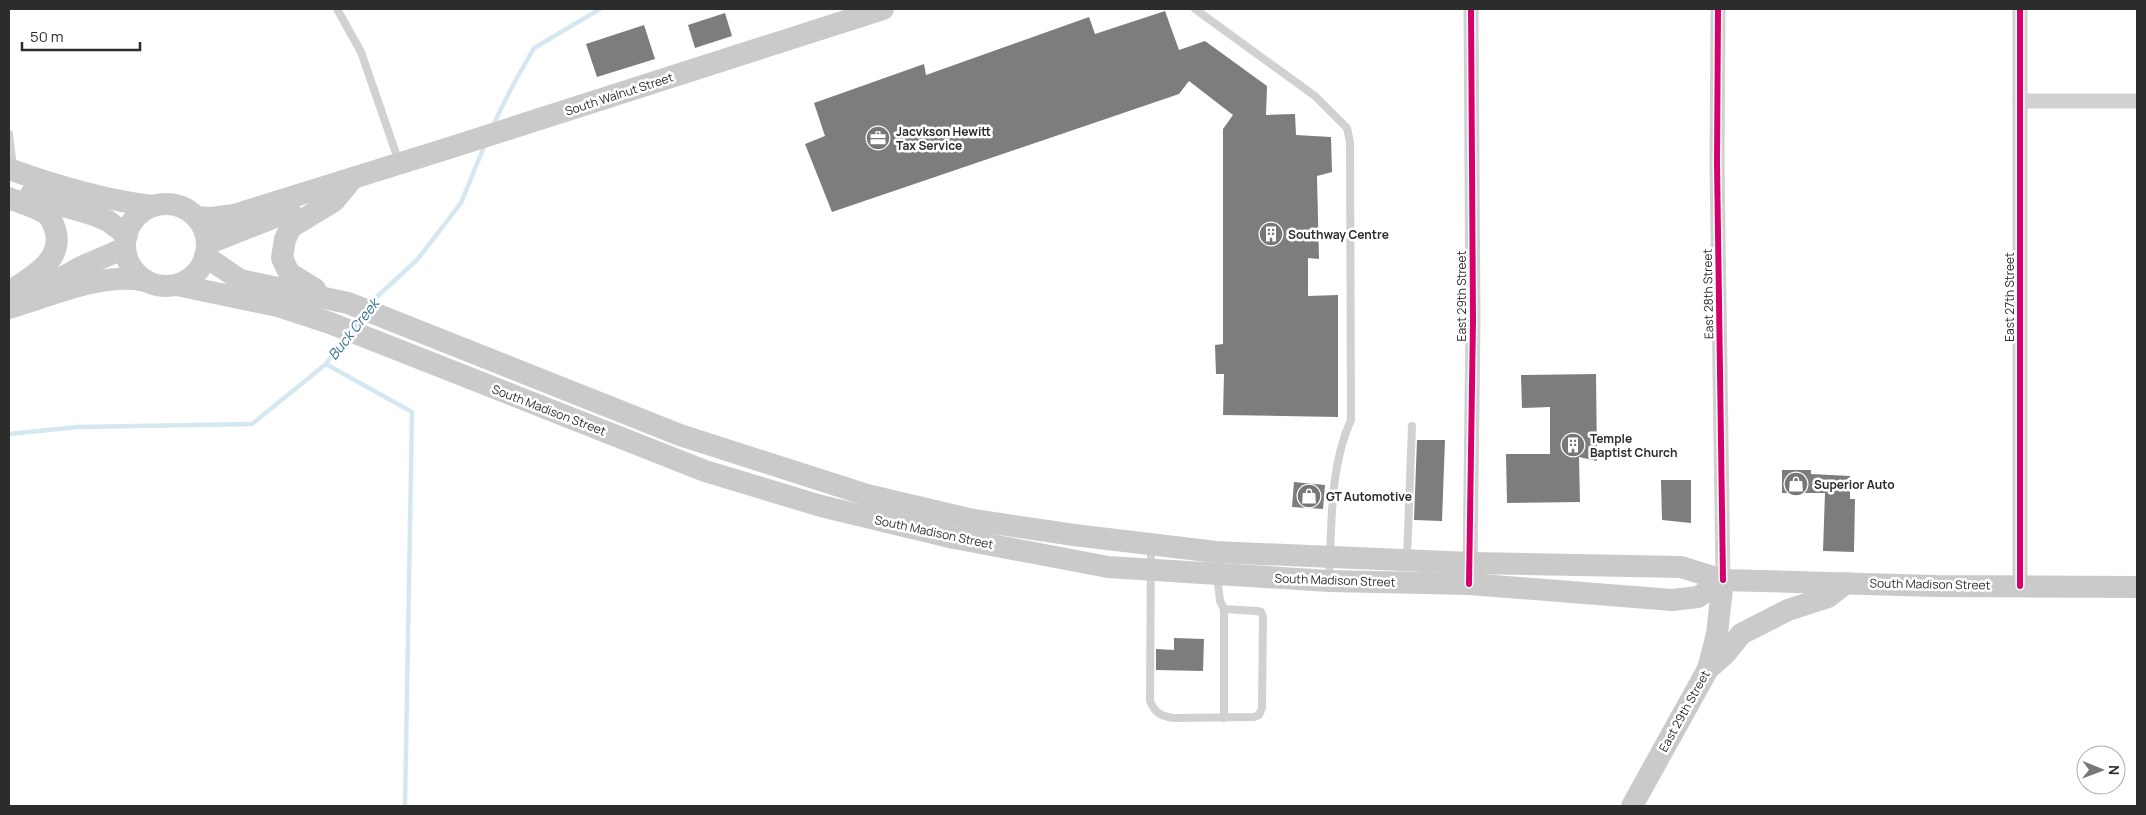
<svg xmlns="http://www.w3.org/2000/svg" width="2146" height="815" font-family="Manrope,sans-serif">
  <rect width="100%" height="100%" fill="#fff"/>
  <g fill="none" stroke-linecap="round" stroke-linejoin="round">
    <g stroke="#d5e8f2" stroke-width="4.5">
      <polyline points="493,125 514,83 534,48 600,9"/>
      <polyline points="370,303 417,260 461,203 485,144"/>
      <polyline points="326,364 412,412 405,806"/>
      <polyline points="9,434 78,427 252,424 326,364 346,336"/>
    </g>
  </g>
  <g fill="#7d7d7d">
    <polygon points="1165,11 1179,50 1205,41 1267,86 1266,115 1295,114 1296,135 1331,137 1332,172 1317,176 1319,259 1308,258 1308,296 1338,295 1338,417 1223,415 1224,374 1216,374 1215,345 1223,344 1223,129 1233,115 1189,81 1179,94 832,212 805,144 825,136 814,103 924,64 926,75 1089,17 1095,34"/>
    <polygon points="725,13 732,36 695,48 688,25"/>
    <polygon points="644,25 655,59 597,77 586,44"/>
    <polygon points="1596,374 1597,461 1579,457 1580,502 1507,503 1506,454 1550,454 1550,407 1522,408 1521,375"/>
    <polygon points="1417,440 1445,440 1442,521 1414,520"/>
    <polygon points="1782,470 1811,470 1811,474 1850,476 1850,499 1855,499 1854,552 1823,551 1825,493 1782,493"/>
    <polygon points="1661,480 1691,480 1691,523 1662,520"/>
    <polygon points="1294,482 1325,485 1323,509 1292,507"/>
    <polygon points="1174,638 1204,639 1203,671 1156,670 1156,649 1174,650"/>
  </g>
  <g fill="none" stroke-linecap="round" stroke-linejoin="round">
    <g stroke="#d1d1d1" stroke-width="8">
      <polyline points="337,9 361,52 399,162"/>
      <path d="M1195,9l120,87 32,32 3,14 1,278c-22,48 -19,106 -22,159"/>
      <polyline points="9,134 13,167"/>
      <path d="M1151,546l-1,155c5,12 11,15 23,17l81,-1 5,-2 3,-7 1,-91 -2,-5 -4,-1 -33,-2 -4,-8 -3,-26"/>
      <polyline points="1407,558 1412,426"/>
      <polyline points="1224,609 1224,718"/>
    </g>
    <g stroke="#d1d1d1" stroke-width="15">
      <polyline points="1718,9 1717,163 1723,580"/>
      <polyline points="2020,9 2020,586"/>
      <polyline points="2020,101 2137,101"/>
      <polyline points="1470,572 1473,320 1471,9"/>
    </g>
    <g stroke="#cacaca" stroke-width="22">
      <path d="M9,169c47,17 94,31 144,37"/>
      <polyline points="31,194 60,205 94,215 108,221 127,235"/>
      <path d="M9,198c11,5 25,8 36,15 5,3 8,10 10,16 10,31 -24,48 -46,63"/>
      <circle cx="166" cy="245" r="41"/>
      <polyline points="196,217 211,218 234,215 446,149 883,9"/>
      <polyline points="207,244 290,211"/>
      <polyline points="205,256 240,280 348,303 680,435 867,495 973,520 1074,535 1216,552 1470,563 1681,567 1723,580 1936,586 2137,587"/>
      <polyline points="177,285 278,306 330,323 705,471 821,506 954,538 1108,567 1329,581 1469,584 1672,600 1698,597 1723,580"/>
      <polyline points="45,287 81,267 125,248"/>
      <polyline points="315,289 289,273 282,258 285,239 291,227 334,201 353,178"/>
      <path d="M9,308c41,-12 95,-37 137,-27"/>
      <polyline points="1708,669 1726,653 1741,634 1788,610 1828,597 1846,583"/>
      <polyline points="1632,806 1708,669 1717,634 1723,580"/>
    </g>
    <g stroke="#fff" stroke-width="9">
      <g id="cycleway">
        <polyline points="1718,9 1717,163 1723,580"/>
        <polyline points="2020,9 2020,586"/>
        <polyline points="1469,584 1473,320 1471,9"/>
      </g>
    </g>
    <use href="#cycleway" stroke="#d6006c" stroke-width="6"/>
  </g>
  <defs>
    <g id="office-disc" transform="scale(1.25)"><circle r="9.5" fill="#767676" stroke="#fff"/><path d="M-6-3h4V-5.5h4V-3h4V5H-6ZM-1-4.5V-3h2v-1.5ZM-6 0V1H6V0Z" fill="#fff"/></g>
    <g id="building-disc" transform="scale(1.25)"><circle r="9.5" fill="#767676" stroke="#fff"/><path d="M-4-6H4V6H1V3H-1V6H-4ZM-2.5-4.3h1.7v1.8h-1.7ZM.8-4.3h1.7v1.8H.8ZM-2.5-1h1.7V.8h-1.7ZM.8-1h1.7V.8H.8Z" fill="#fff"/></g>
    <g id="shop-disc" transform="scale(1.25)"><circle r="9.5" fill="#767676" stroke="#fff"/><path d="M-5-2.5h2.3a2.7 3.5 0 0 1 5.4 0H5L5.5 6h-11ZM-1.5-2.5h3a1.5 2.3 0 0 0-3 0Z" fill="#fff"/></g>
  </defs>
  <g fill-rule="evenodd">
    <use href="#office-disc" x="878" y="138"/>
    <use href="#building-disc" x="1271" y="234"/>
    <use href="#building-disc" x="1573" y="445"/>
    <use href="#shop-disc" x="1796" y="484"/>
    <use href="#shop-disc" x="1309" y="496"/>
  </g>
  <g text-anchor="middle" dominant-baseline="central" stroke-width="5" stroke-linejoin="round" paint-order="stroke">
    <g font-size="12" fill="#2c2c2c" stroke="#fff">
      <text transform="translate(619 94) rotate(-18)">South Walnut Street</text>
      <text transform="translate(1708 294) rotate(-91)">East 28th Street</text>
      <text transform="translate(1461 296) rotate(-90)">East 29th Street</text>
      <text transform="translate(2009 297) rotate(-90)">East 27th Street</text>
      <text transform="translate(549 410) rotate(21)">South Madison Street</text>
      <text transform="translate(934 532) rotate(12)">South Madison Street</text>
      <text transform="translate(1335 580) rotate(2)">South Madison Street</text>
      <text transform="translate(1930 584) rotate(1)">South Madison Street</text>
      <text transform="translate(1684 711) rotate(-61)">East 29th Street</text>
    </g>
    <g font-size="12" font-weight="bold" fill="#2c2c2c" stroke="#fff" text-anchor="start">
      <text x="896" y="131">Jacvkson Hewitt<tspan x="896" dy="14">Tax Service</tspan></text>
      <text x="1288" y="234">Southway Centre</text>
      <text x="1590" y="438">Temple<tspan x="1590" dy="14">Baptist Church</tspan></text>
      <text x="1814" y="484">Superior Auto</text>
      <text x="1326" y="496">GT Automotive</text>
    </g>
    <g font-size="14" font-style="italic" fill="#387291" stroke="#fff">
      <text transform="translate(353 329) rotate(-52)">Buck Creek</text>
    </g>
  </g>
  <rect width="2146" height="815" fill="none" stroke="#2c2c2c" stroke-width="20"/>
  <g transform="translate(2101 770) rotate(91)"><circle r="24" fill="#ffffff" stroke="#ababab"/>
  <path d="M0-4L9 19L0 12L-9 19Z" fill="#767676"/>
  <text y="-8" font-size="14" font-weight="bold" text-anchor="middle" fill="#2c2c2c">N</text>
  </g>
  <path d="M22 42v8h118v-8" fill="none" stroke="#2c2c2c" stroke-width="2.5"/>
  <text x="30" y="42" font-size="15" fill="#2c2c2c" stroke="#ffffff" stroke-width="4" paint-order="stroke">50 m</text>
</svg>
